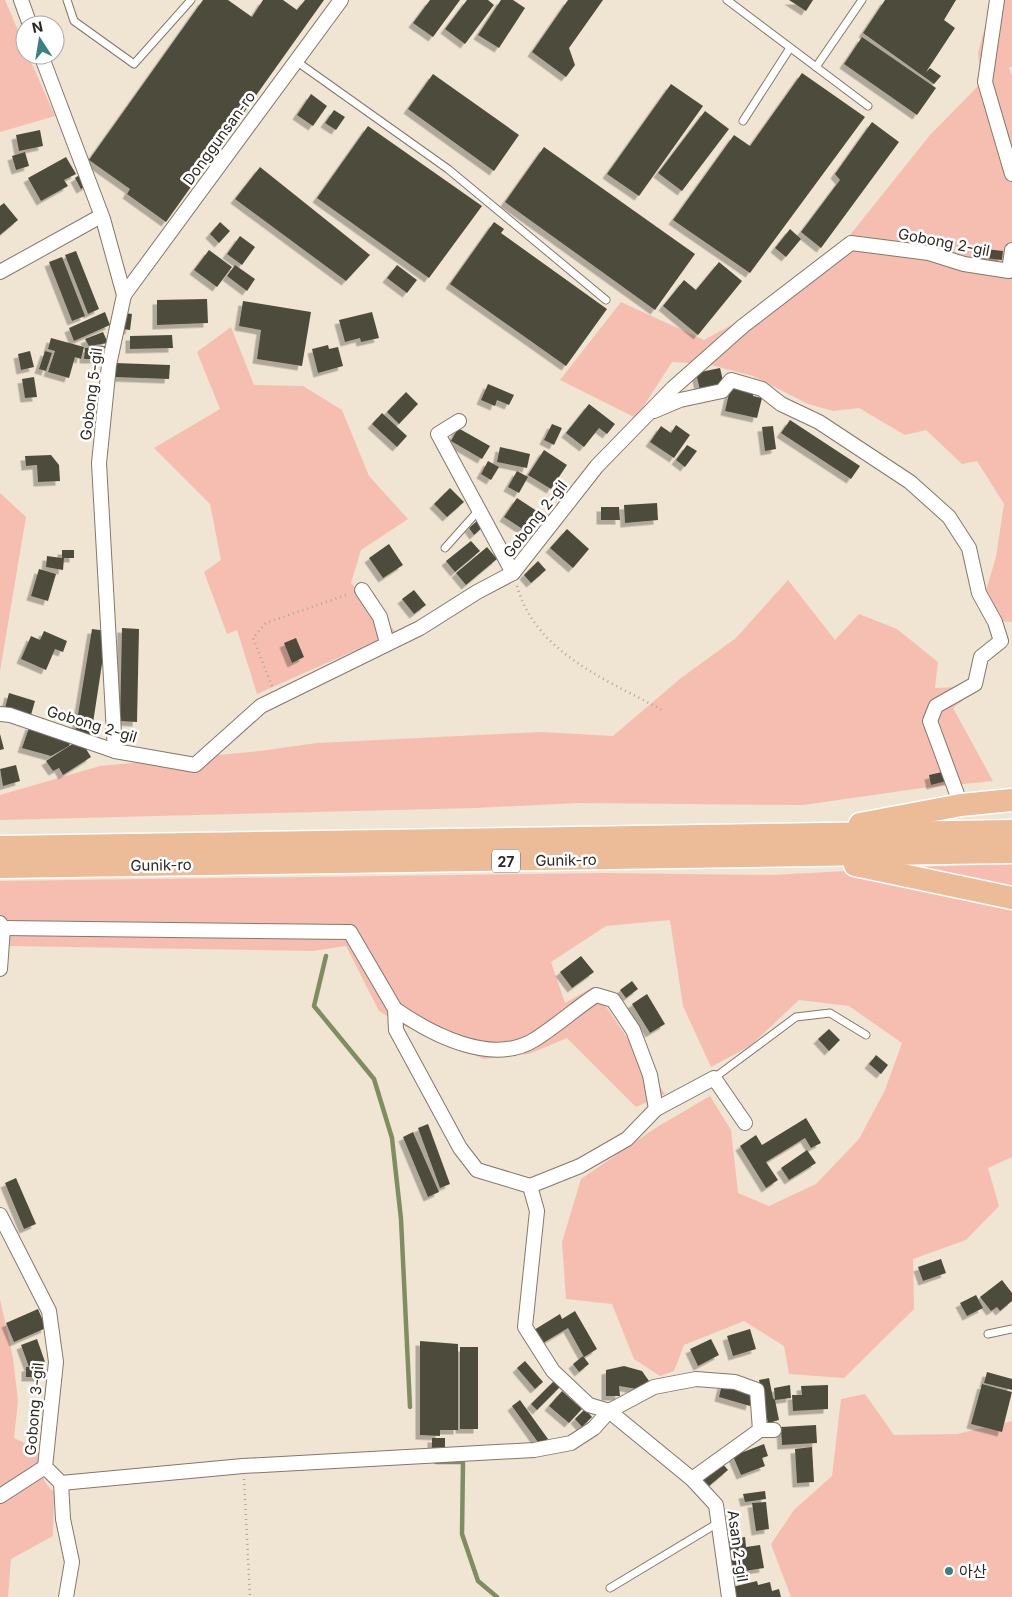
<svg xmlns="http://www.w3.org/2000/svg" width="1012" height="1597" font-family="Inter,'Noto Sans KR',sans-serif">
  <defs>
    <filter id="shadow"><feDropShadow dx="-4.5" dy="4.5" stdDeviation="0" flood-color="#0004"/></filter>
  </defs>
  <rect width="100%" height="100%" fill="#f0e4d3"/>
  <g fill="#f6beb0">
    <polygon points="0,0 5,0 25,47 25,55 28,55 55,116 0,132"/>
    <polygon points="992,0 1012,0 1012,67 1009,67 1012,76 1012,622 1002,621 985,594 996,557 1004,504 977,461 962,464 926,430 905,435 859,408 833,411 808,404 753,376 707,364 672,362 636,418 560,380 621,302 704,340 737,322 846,240 930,135 981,83 978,53"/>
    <polygon points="231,327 254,385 303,386 342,410 369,476 408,519 361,550 351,583 396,632 257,694 237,630 227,634 204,572 221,560 210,504 154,448 220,409 197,352"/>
    <polygon points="0,493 26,517 0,671"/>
    <polygon points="788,580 835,640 859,614 897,629 938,662 935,688 981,686 953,708 993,781 922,788 803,805 578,803 476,808 0,820 0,795 100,766 260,751 317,743 541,732 613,736 681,678 736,638"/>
    <polygon points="977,864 1012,864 1012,1157 988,1168 999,1206 966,1240 913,1259 914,1309 844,1378 789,1374 784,1346 744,1321 684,1345 674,1371 660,1376 634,1359 612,1304 566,1299 562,1242 581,1179 657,1127 710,1096 731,1130 738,1193 769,1206 816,1184 859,1139 885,1090 902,1043 849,1006 799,1000 750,1046 711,1067 683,1006 670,920 606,926 551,962 565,1003 593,987 665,1094 636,1107 567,1038 529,1054 484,1059 404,1026 379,1011 346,946 313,951 10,946 0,933 0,881 605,873 773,875"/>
    <path d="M0,1299l13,59 5,43 -4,37 26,12c-1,18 0,29 14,42l-1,44 -42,23 -3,38h-8z"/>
    <polygon points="865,1394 894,1435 957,1434 1012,1421 1012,1597 791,1597 771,1544 794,1510 832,1476 841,1399"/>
  </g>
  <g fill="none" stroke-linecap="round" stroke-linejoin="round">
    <g stroke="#7f8e61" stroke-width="4.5">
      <polyline points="326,956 314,1006 374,1079 392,1138 401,1219 410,1407"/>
      <polyline points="436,1462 463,1462 462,1534 478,1581 497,1597"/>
    </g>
  </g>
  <g fill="#4e4c3b" filter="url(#shadow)">
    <polygon points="203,0 228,0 252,17 263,0 283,0 297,10 305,0 324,0 166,222 127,194 130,189 89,160"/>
    <polygon points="430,0 460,0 433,37 413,23"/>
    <polygon points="467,0 488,0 494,5 465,44 445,29"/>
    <polygon points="501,0 513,0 525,8 499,48 478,35"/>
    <polygon points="568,0 603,0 569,48 575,65 566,77 532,52"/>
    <polygon points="789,0 813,0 806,11"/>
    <polygon points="885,0 956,0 944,20 955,28 926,72 930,68 941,76 934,84 863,33"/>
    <polygon points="862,37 936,88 917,115 844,64"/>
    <polygon points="802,73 865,117 750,273 673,220 734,135 750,146"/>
    <polygon points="433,74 519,135 494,171 408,109"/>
    <polygon points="671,84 703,106 639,196 607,174"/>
    <polygon points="311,94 327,106 313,126 297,115"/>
    <polygon points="334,110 345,117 336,130 325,123"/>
    <polygon points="705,111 729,129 682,191 658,173"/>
    <polygon points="872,122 899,142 821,248 801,232 840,180 835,174"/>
    <polygon points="368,126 482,206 429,278 317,198"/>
    <polygon points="40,130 43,146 19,151 16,135"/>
    <polygon points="544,147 695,254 655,310 505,202"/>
    <polygon points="25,152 29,166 16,170 12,156"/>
    <polygon points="66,157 76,174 64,180 68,186 41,201 28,178"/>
    <polygon points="260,167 370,255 346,281 235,199"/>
    <polygon points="81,174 88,185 81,189 75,178"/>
    <polygon points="4,203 18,220 0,235 0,206"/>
    <polygon points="220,222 230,231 219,243 210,234"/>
    <polygon points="494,222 504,229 501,233 607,309 566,366 450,284"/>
    <polygon points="790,229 801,239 786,257 775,248"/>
    <polygon points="240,236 255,247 242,265 227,254"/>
    <polygon points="977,248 1003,251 1002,260 976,257"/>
    <polygon points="209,250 232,267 217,287 194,270"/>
    <polygon points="76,251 99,309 88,314 65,255"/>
    <polygon points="62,257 85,316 72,321 49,262"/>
    <polygon points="719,262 742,281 698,335 663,306 684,280 696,290"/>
    <polygon points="235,265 255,279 247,291 227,276"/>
    <polygon points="397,265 417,280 407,293 387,278"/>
    <polygon points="207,299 208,323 157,325 157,300"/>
    <polygon points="243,301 311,312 302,366 257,359 261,330 239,326"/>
    <polygon points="105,312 110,325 74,341 69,328"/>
    <polygon points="372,312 379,338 361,342 360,338 345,342 339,320"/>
    <polygon points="125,313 132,314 130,330 123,329"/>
    <polygon points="103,332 108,343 89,346 85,339"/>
    <polygon points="172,335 173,348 130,349 130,336"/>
    <polygon points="51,338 84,347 81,359 75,357 69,378 48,372 55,351 48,349"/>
    <polygon points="328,345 329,349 338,347 343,366 318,373 312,349"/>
    <polygon points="106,346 103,359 84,359 85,348"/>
    <polygon points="30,351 34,367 21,370 18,354"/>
    <polygon points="45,351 52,353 46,371 39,369"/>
    <polygon points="115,363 170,365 169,379 114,377"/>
    <polygon points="720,368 724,385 700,390 696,373"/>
    <polygon points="34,377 37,397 25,398 22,379"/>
    <polygon points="488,384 514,395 509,405 497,400 495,406 481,400"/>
    <polygon points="731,385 754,390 753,396 762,398 757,418 725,411"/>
    <polygon points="406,392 418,404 399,424 387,412"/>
    <polygon points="589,404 615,424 607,434 599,428 584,447 566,433"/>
    <polygon points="382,413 407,436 397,447 372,424"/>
    <polygon points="790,420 860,466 851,479 781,433"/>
    <polygon points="552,424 562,428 554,445 544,440"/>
    <polygon points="676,425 690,435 674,458 650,442 661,426 671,433"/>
    <polygon points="773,426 776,449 765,451 762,427"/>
    <polygon points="458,428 490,446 482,459 451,441"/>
    <polygon points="687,445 697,451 685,467 676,460"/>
    <polygon points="500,447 530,454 527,468 497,462"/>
    <polygon points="544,450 567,465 551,489 528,475"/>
    <polygon points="51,455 59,465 60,481 38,482 37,465 26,466 25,456"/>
    <polygon points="488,461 499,467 491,480 481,474"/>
    <polygon points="517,471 528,477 519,493 508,487"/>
    <polygon points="450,488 464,502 447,517 434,504"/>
    <polygon points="517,498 543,515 530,534 504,517"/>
    <polygon points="657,503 658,520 625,523 624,505"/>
    <polygon points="601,507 619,507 620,520 601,520"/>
    <polygon points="478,520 483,527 474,535 469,528"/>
    <polygon points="567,529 589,549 573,568 550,548"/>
    <polygon points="471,541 480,551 455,572 446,561"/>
    <polygon points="389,544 403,565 383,578 369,558"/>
    <polygon points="487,547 497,559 466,585 456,573"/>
    <polygon points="62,550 74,550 74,558 64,558 63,570 46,567 47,556 62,558"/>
    <polygon points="538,561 546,570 531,583 524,575"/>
    <polygon points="39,569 56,574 48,601 31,596"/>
    <polygon points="414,590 426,605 414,614 402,599"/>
    <polygon points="122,628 139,629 137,722 120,721"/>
    <polygon points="92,629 107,631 91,736 75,733"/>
    <polygon points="44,631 67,641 63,652 55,649 46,670 21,659 31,636 40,640"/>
    <polygon points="296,638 304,657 292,663 284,643"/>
    <polygon points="9,693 35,701 31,715 5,708"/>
    <polygon points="30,725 72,739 69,746 51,756 22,748"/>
    <polygon points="0,734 4,749 0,750"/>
    <polygon points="80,739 91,757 63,775 59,768 53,771 46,761"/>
    <polygon points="16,765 20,781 3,786 0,769"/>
    <polygon points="947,771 950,780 931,785 929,775"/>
    <polygon points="581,956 594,972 572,988 560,972"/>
    <polygon points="632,981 638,989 626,998 620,990"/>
    <polygon points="647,994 665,1024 650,1033 632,1004"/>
    <polygon points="829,1029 840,1040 829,1051 818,1039"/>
    <polygon points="876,1055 888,1065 881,1074 869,1064"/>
    <polygon points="806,1118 821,1143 811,1148 805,1138 766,1162 778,1180 766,1188 740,1146 756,1135 762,1145"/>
    <polygon points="428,1124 450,1184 440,1188 418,1128"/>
    <polygon points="413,1132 439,1192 428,1197 403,1137"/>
    <polygon points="807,1150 816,1163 789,1180 781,1168"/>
    <polygon points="16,1178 36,1224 24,1229 5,1183"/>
    <polygon points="941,1259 946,1273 923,1281 918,1267"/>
    <polygon points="1002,1280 1012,1293 1012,1301 1000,1311 997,1307 991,1311 980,1297"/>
    <polygon points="976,1295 983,1308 967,1316 960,1303"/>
    <polygon points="38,1309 46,1328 14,1342 6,1323"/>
    <polygon points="575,1311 597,1349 584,1357 568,1328 543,1343 534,1330 560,1314 562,1319"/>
    <polygon points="750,1329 756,1349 733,1356 727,1336"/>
    <polygon points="37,1339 45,1362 29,1367 21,1345"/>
    <polygon points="711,1339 719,1355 698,1366 690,1349"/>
    <polygon points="420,1341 458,1344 458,1430 440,1430 440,1436 420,1435"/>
    <rect x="460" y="1347" width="18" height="82"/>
    <polygon points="583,1356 589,1364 579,1372 573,1364"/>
    <polygon points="525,1361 543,1382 535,1389 517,1368"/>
    <polygon points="624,1366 642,1371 649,1381 637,1389 619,1386 620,1396 606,1396 606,1370"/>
    <rect x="26" y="1367" width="18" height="10"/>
    <polygon points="987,1372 1012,1379 1012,1390 984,1383"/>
    <polygon points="769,1378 773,1398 775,1400 774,1388 790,1385 791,1398 775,1400 779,1420 768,1423 759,1380"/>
    <polygon points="554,1381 560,1387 537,1410 531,1404"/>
    <polygon points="722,1384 753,1393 750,1406 719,1397"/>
    <polygon points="982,1384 1012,1392 1002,1432 971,1424"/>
    <polygon points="828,1385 828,1409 793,1411 792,1395 802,1395 801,1386"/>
    <polygon points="562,1391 582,1409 569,1423 549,1406"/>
    <polygon points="520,1400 548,1439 540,1445 512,1406"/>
    <polygon points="585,1409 592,1417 582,1427 575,1419"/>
    <polygon points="816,1425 817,1443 782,1445 781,1427"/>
    <polygon points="432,1438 445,1438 445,1447 432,1448"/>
    <polygon points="764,1444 768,1456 762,1458 765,1466 741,1475 733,1456"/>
    <polygon points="812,1447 814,1482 797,1483 795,1449"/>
    <polygon points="721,1462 728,1470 709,1486 702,1478"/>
    <polygon points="765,1491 766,1499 745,1502 743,1494"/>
    <polygon points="766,1502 769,1529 756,1531 752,1503"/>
    <polygon points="745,1537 746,1547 760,1545 764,1568 732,1573 727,1540"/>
    <polygon points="757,1581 758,1585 770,1582 772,1591 779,1589 781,1597 734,1597 732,1587"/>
  </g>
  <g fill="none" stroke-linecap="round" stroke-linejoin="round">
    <g stroke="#837969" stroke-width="9">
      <g id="service">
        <polyline points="67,0 74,21 134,64 191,0"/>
        <polyline points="727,0 868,106"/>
        <polyline points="296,61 448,169 606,300"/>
        <polyline points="816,67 862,0"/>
        <polyline points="743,121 790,48"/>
        <polyline points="445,548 479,510"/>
        <polyline points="714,1078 796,1017 830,1013 866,1035"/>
        <polyline points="988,1334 1012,1329"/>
        <polyline points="610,1588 718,1523"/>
      </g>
    </g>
    <g stroke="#837969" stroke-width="16">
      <g id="minor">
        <polyline points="21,0 30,25"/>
        <polyline points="997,0 985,82 1012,174"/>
        <polyline points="41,55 103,219 124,295 109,365 99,463 115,751"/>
        <polyline points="0,272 101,216"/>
        <polyline points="124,295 341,0"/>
        <polyline points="654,411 680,400 722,391 731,380 762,389 781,404 819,422 910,482 949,517 969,548 979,593 995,622 1001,641 981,657 975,684 936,706 930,721 961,805"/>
        <polyline points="459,421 438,434 513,573"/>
        <polyline points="362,590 380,617 387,643"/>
        <polyline points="0,714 10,715 115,751 195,765 261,706 420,628 477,592 513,573 597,466 673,388 743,326 851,243 929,253 964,264 1009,271 1012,250"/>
        <polyline points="0,923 3,928 0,969"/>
        <path d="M3,928l347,4 45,77 1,21 64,118 17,22 53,16 50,-20 47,-27 29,-30 -6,-34 -17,-45 -20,-30 -17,-5c-21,14 -41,32 -62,45 -43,26 -103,-6 -139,-31"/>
        <polyline points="656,1109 714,1078 745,1123"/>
        <polyline points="530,1186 537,1211 525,1327 553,1371 589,1405 609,1411 692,1479 760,1430 774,1430"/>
        <polyline points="0,1215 49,1311 56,1362 45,1467"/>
        <polyline points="45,1467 61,1483 63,1519 72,1562 66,1597"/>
        <polyline points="692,1479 716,1505 729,1597"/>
        <polyline points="61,1483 243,1466 534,1450 571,1443 594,1428 609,1411 654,1387 696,1379 735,1382 757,1390 760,1430"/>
        <polyline points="0,1496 45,1467"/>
      </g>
    </g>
    <g stroke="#fff" stroke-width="25">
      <g id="trunk">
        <polyline points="860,824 961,805 1012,800"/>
        <polyline points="0,847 1012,831"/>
        <polyline points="855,865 1012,898"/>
        <polyline points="0,867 1012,852"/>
      </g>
    </g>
    <g stroke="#aea597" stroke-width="2.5" stroke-dasharray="1 4" stroke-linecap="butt">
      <path d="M517,586c19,68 91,94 147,125"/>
      <polyline points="272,686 253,638 266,623 349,594"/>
      <polyline points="244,1479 250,1597"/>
    </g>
    <use href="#service" stroke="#fff" stroke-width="7"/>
    <use href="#minor" stroke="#fff" stroke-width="14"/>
    <use href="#trunk" stroke="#ecbb98" stroke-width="22"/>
  </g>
  <circle fill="#38817f" stroke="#fff" stroke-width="2" cx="949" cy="1571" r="5"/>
  <g text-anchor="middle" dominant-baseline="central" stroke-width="5" stroke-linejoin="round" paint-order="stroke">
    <rect fill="#fff" stroke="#6b6864" stroke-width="1" x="492" y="849.5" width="28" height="23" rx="4"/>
    <g font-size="14" font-weight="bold" fill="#2c2821">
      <text x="506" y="861">27</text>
    </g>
    <g font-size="15" fill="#2c2821" stroke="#fff">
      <text transform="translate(219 138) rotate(-54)">Donggunsan-ro</text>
      <text transform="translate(944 242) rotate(11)">Gobong 2-gil</text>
      <text transform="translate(91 394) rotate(-83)">Gobong 5-gil</text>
      <text transform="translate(535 519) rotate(-52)">Gobong 2-gil</text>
      <text transform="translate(92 724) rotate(17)">Gobong 2-gil</text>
      <text transform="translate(566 860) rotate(-1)">Gunik-ro</text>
      <text transform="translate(161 865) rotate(-1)">Gunik-ro</text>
      <text transform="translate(34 1409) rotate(-85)">Gobong 3-gil</text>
      <text transform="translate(738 1546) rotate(82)">Asan 2-gil</text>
    </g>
    <g font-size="15" fill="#2c2821" stroke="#fff" text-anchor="start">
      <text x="959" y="1571">아산</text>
    </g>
  </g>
  <g transform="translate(40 40) rotate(348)"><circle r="24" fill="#ffffff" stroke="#aba9a6"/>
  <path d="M0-4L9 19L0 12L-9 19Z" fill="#38817f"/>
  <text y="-8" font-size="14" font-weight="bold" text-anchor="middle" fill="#2c2821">N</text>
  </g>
</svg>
